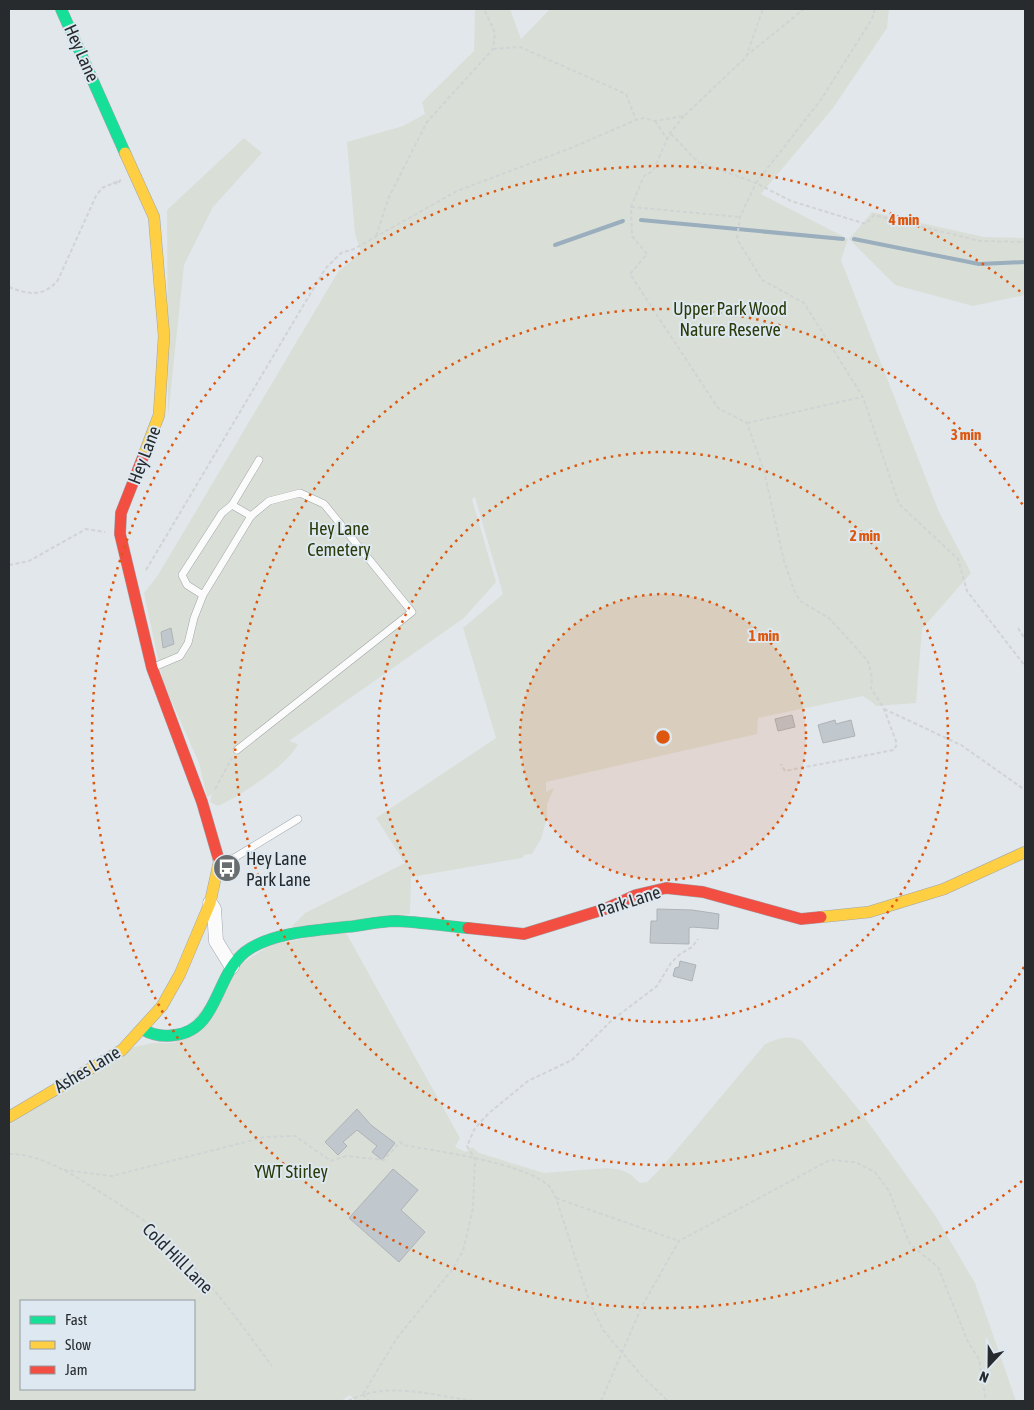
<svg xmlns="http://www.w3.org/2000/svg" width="1034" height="1410" font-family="'Asap Condensed',sans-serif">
  <rect width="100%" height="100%" fill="#e2e7ec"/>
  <g fill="#d9dfd7" fill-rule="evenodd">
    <path d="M475,9h35l11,30 29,-30h339l-2,19 -54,80 -72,86 87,45 -7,21 98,252 32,61 -49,56 -6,74 -39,3 -14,-10 -105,22 -1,16 -211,48v10l8,-4 -7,16v14l-6,21 -9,15 -8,1 -2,3 -111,19 -1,37 -119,13 14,-14 100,-50 -29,-45 120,-80 -33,-110 40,-34 -28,-97 -3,2 24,83 -32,36 -175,123 9,3c-9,20 -59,53 -80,62l-8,-4 2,-8 -5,3 -8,-34 -36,-81 -19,-89 14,-18 180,-303 23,-20 -6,-18 -8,-92 56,-16 22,-12 -3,-12 52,-51z"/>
    <polygon points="244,138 262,153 213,207 184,265 168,417 167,210"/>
    <polygon points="872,212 984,237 1025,238 1025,295 973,306 895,285 849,239"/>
    <path d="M345,931l115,207 -5,9 11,5 6,-5 7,6 65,20 63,-5 14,2 9,4 10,9 7,-1 16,-16 102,-122c13,-5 23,-10 37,-3l58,70 75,104 40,68 41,118h-661l-5,-6 -9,6h-332v-276l121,-77 22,-5h22l63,-76 33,-22zM21,1301h173v88h-173z"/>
  </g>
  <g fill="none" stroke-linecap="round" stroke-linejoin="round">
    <g stroke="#9aaebe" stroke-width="4">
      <polyline points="641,220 843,239"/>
      <polyline points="854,239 979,264 1025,262"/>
      <polyline points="555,245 623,221"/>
    </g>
  </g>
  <g fill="#c0c8ce" stroke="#aeb2b6">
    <polygon points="171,628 174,644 163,648 161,632"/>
    <polygon points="792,715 795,727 778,731 775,719"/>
    <polygon points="835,720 836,724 851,720 855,736 823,743 818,725"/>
    <polygon points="657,909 692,910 719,914 718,929 692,927 689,928 689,944 650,943 651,921 657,921"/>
    <polygon points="680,961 696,965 692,981 673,976 675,968 679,967"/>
    <polygon points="357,1109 371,1125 395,1143 382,1160 372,1152 377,1146 357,1130 343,1142 347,1146 338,1155 325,1142"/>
    <polygon points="393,1169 418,1190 401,1210 425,1232 399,1262 349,1218"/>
  </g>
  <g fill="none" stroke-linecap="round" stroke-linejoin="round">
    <g stroke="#a1a5a9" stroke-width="8">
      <g id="lane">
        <polyline points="232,505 259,460"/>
        <polyline points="154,667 180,656 188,643 194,618 203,595 251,516 232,505 222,513 182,575 187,585 203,595"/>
        <polyline points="237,750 412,612 324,504 300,493 269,501 251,516"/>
        <polyline points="219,861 234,858 298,819"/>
      </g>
    </g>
    <g stroke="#a1a5a9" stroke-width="15">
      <polyline id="street" points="210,903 214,909 216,941 232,967"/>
    </g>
    <g stroke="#a1a5a9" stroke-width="12">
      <g id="fast">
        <polyline points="61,9 125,153"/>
        <path d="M142,1029c10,6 21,8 33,6 43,-5 40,-59 70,-83 27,-21 77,-22 110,-26 13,-2 28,-5 41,-5 24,1 49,5 72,7"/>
      </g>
    </g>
    <g stroke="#a1a5a9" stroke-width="12">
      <g id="slow">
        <polyline points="125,153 154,217 164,336 159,415 143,457"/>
        <polyline points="821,917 869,912 944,889 1025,852"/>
        <polyline points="9,1117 122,1050 162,1006 180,974 210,903 219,862 218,857"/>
      </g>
    </g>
    <g stroke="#a1a5a9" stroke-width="12">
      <g id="jam">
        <polyline points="143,457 121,513 120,534 152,668 202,802 218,857"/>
        <polyline points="468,928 524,934 605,909 636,895 666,888 703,892 801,919 821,917"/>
      </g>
    </g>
    <g stroke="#d2d3d4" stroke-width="2" stroke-dasharray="4 2.5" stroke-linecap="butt">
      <polyline points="875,9 872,19 820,101 756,183 791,201 866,224 874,215 980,241 1025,242"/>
      <polyline points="493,49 520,47 626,94 636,120"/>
      <polyline points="746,56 804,9"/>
      <polyline points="684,116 670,133 653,171 644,176 631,207 632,236 647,254 630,274 718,408 747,423 764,471 784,561 794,590 800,601 829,618 868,661 872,677 871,688 884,709 897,744 894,750 785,771 781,764"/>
      <polyline points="655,121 667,139"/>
      <polyline points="671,134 698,162 756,183 740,217 737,239 762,280 804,303 863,397 899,504 958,559 967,591 1025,666"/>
      <polyline points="113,183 118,184 120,180"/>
      <polyline points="631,207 740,217"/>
      <polyline points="376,236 389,197 427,122 493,49 495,33 484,9"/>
      <polyline points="9,267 9,286"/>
      <path d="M9,287c20,8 35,10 49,-7l38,-84 6,-8 19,-8"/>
      <polyline points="747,423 862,397"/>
      <polyline points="9,565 29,561 86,529 105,532"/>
      <polyline points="146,570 325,269 341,253 354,249 457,191 571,148 636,120 644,118 655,121 684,116 746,57 763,9"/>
      <polyline points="1018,628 1025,639"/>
      <polyline points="884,709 961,745 1025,790"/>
      <polyline points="215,789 232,758"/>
      <path d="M9,1154c28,0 54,15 77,29 23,15 49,30 70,47 42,35 83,91 116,136"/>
      <path d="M64,1170l48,6 153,-39 30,-1 36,25 15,-5 38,4 16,-18 3,3c34,6 120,18 145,40 3,3 6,9 8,13l34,105 13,27 39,46 26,25"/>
      <polyline points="556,1198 679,1241"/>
      <polyline points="363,1394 397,1338 451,1271 463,1251 473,1208 475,1159 467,1146 475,1128 489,1113 528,1081 572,1060 611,1021 657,986 671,963 680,954 692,947 698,939"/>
      <polyline points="363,1394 369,1401"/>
      <path d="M348,1401c40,-21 85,-5 127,0"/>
      <polyline points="601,1401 642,1306 679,1241 830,1160 855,1162 875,1172 889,1191 910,1244 938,1267 968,1342 979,1359 986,1401"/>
    </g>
    <use href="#lane" stroke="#fbfbfc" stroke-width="7"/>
    <use href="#street" stroke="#fbfbfc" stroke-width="14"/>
    <use href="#fast" stroke="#16e098" stroke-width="11"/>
    <use href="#slow" stroke="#ffcf43" stroke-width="11"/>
    <use href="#jam" stroke="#f24e42" stroke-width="11"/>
  </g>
  <circle cx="663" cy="737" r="143" fill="#de570e" fill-opacity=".12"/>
  <g fill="none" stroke="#de570e" stroke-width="2.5" stroke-dasharray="2.5 5">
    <circle cx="663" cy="737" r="143"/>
    <circle cx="663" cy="737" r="285"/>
    <path d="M1024 967A428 428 0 1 1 1024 507"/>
    <path d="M1022 1181A571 571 0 1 1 1022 293"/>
  </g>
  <defs>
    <g id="bus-disc" transform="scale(1.4375)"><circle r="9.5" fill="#686d70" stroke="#dee8f0"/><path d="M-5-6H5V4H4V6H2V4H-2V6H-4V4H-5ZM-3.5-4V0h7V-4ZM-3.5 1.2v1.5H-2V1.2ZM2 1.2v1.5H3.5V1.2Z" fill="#fff"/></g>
  </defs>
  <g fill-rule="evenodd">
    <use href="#bus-disc" x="227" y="868"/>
  </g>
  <g text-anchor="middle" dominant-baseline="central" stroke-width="4" stroke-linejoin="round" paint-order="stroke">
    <g font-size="18" fill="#272b2e" stroke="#dee8f0">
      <text transform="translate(82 53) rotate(66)">Hey Lane</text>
      <text transform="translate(144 455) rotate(-69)">Hey Lane</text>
      <text transform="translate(629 901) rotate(-18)">Park Lane</text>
      <text transform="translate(87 1069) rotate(-31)">Ashes Lane</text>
      <text transform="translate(178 1258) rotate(45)">Cold Hill Lane</text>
    </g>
    <g font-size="18" fill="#2b3a09" stroke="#dee8f0">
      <text x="730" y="308">Upper Park Wood<tspan x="730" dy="21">Nature Reserve</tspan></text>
      <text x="339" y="528">Hey Lane<tspan x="339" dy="21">Cemetery</tspan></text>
      <text x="291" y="1171">YWT Stirley</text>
    </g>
    <g font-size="18" fill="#272b2e" stroke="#dee8f0" text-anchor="start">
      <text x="246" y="858">Hey Lane<tspan x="246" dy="21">Park Lane</tspan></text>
    </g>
  </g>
  <circle cx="663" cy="737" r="8" fill="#de570e" stroke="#dee8f0" stroke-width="2.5"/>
  <g font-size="15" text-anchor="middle" font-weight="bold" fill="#de570e" stroke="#dee8f0" stroke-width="4" stroke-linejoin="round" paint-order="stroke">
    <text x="904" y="225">4 min</text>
    <text x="966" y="440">3 min</text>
    <text x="865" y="541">2 min</text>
    <text x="764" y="641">1 min</text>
  </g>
  <rect width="1034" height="1410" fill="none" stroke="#272b2e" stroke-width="20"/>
  <rect x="20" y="1300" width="175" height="90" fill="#dee8f0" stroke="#959ca2"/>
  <rect x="30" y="1316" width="25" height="8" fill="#16e098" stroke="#959ca2"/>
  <text x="65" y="1325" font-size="15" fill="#272b2e">Fast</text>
  <rect x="30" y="1341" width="25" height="8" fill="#ffcf43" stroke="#959ca2"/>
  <text x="65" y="1350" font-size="15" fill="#272b2e">Slow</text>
  <rect x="30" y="1366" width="25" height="8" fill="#f24e42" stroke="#959ca2"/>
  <text x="65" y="1375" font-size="15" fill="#272b2e">Jam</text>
  <g transform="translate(989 1365) rotate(202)" stroke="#dee8f0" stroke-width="4" paint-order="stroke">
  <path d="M0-4L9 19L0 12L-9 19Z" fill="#272b2e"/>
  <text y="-8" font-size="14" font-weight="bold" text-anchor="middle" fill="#272b2e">N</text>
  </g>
</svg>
